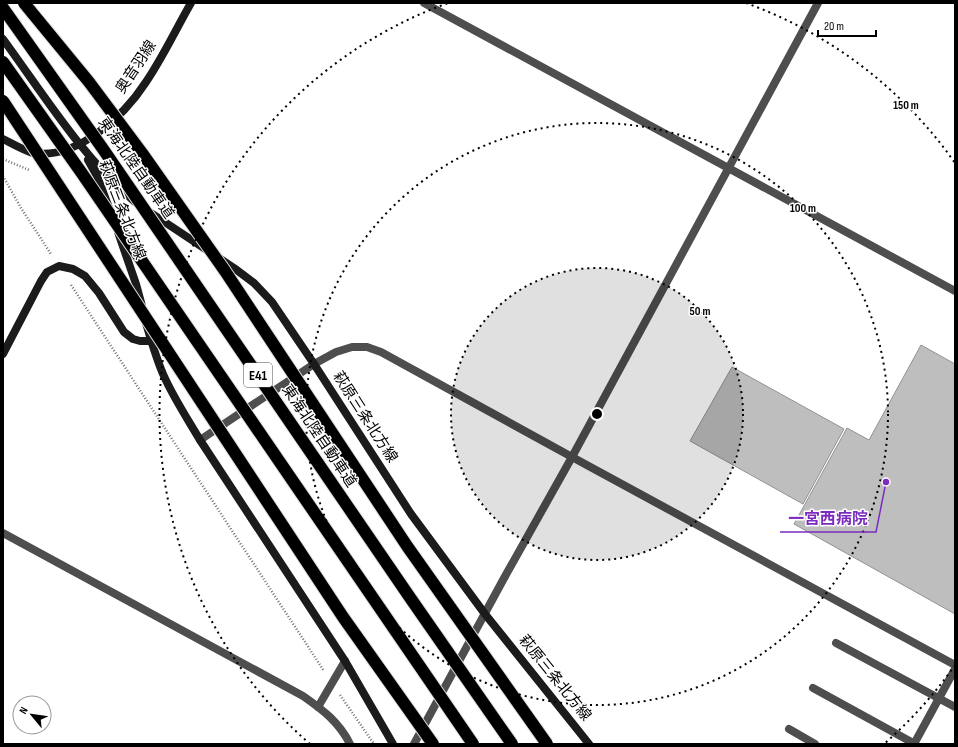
<svg xmlns="http://www.w3.org/2000/svg" width="958" height="747" font-family="'Sofia Sans Condensed','Noto Sans JP',sans-serif">
  <rect width="100%" height="100%" fill="#fff"/>
  <g fill="#bebebe" stroke="#929292">
    <polygon points="921,345 955,364 955,614 794,524 847,428 869,440"/>
    <polygon points="732,367 844,429 803,504 690,441"/>
  </g>
  <g fill="none" stroke-linecap="round" stroke-linejoin="round">
    <g stroke="#707070" stroke-width="2.5" stroke-dasharray="1 2" stroke-linecap="butt">
      <polyline points="3,159 29,170"/>
      <polyline points="3,176 21,208 51,254"/>
      <polyline points="71,285 324,671"/>
      <polyline points="340,695 374,744"/>
    </g>
    <g stroke="#4e4e4e" stroke-width="8">
      <polyline points="836,643 955,707"/>
      <polyline points="813,688 915,744"/>
      <polyline points="789,729 815,744"/>
      <polyline points="914,744 955,669"/>
    </g>
    <g stroke="#4e4e4e" stroke-width="8">
      <polyline points="424,3 955,291"/>
      <polyline points="200,440 314,364 336,352 352,347 367,347 381,352 572,457 955,665"/>
      <path d="M3,533l300,163c20,14 36,26 47,48"/>
      <polyline points="318,707 345,661"/>
      <polyline points="414,744 503,580 572,457 818,3"/>
    </g>
    <g stroke="#1b1b1b" stroke-width="8">
      <path d="M3,39c41,56 79,118 132,163"/>
      <path d="M3,139c8,4 22,12 30,14 44,7 91,-37 113,-71 17,-25 30,-53 45,-79"/>
      <polyline points="88,160 97,176 109,208"/>
      <polyline points="148,211 234,268 254,283 272,302 314,364 411,514 485,614 589,744"/>
      <polyline points="118,232 136,284 142,306"/>
      <path d="M146,323c5,17 10,35 17,51 10,23 24,44 37,66l145,221 48,83"/>
      <polyline points="3,354 41,281 47,272 59,266 73,269 85,276 99,293 124,332 133,339 140,341 151,341"/>
    </g>
    <g stroke="#dbdbdb" stroke-width="14" stroke-linecap="butt">
      <g id="highway-bridge">
        <polyline points="24,3 89,82 142,153 225,271 407,546 547,744"/>
        <polyline points="3,8 103,149 411,599 512,744"/>
        <polyline points="3,62 81,172 473,744"/>
        <polyline points="3,101 343,617 433,744"/>
      </g>
    </g>
    <use href="#highway-bridge" stroke="#000" stroke-width="12"/>
  </g>
  <circle cx="597" cy="414" r="146" fill="#000" fill-opacity=".12"/>
  <g fill="none" stroke="#000" stroke-width="2" stroke-dasharray="2 4">
    <circle cx="597" cy="414" r="146"/>
    <circle cx="597" cy="414" r="291"/>
    <path d="M955 665A437 437 0 0 1 884 744M310 744A437 437 0 0 1 448 3M746 3A437 437 0 0 1 955 163"/>
  </g>
  <g text-anchor="middle" dominant-baseline="central" stroke-width="3" stroke-linejoin="round" paint-order="stroke">
    <rect fill="#fff" stroke="#4c4c4c" stroke-width="1" x="244" y="363" width="28" height="24" rx="3"/>
    <g font-size="14" font-weight="bold" fill="#000">
      <text x="258" y="375">E41</text>
    </g>
    <g font-size="15" fill="#000" stroke="#fff">
      <text transform="translate(136 67) rotate(-56)">奥音羽線</text>
      <text transform="translate(136 168) rotate(55)">東海北陸自動車道</text>
      <text transform="translate(122 210) rotate(69)">萩原三条北方線</text>
      <text transform="translate(365 417) rotate(57)">萩原三条北方線</text>
      <text transform="translate(319 436) rotate(56)">東海北陸自動車道</text>
      <text transform="translate(555 678) rotate(51)">萩原三条北方線</text>
    </g>
  </g>
  <circle cx="597" cy="414" r="6" fill="#000" stroke="#fff" stroke-width="2"/>
  <g font-size="12" text-anchor="middle" font-weight="bold" fill="#000" stroke="#fff" stroke-width="3" stroke-linejoin="round" paint-order="stroke">
    <text x="906" y="109">150 m</text>
    <text x="803" y="212">100 m</text>
    <text x="700" y="315">50 m</text>
  </g>
  <path fill="none" stroke="#7b2cbf" stroke-width="1.5" d="M886 482L876 532H780"/>
  <circle fill="#7b2cbf" stroke="#fff" stroke-width="1.5" cx="886" cy="482" r="4"/>
  <g font-size="16" text-anchor="middle" font-weight="bold" fill="#7b2cbf" stroke="#fff" stroke-width="3" stroke-linejoin="round" paint-order="stroke">
    <text x="828" y="524">一宮西病院</text>
  </g>
  <rect width="958" height="747" fill="none" stroke="#000000" stroke-width="8"/>
  <g transform="translate(32 715) rotate(299)"><circle r="19" fill="#ffffff" stroke="#999999"/>
  <path d="M0-3L7 15L0 10L-7 15Z" fill="#000000"/>
  <text y="-6" font-size="11" font-weight="bold" text-anchor="middle" fill="#000000">N</text>
  </g>
  <path d="M818 30v6h58v-6" fill="none" stroke="#000000" stroke-width="2"/>
  <text x="824" y="30" font-size="12" fill="#000000" stroke="#ffffff" stroke-width="3" paint-order="stroke">20 m</text>
</svg>
